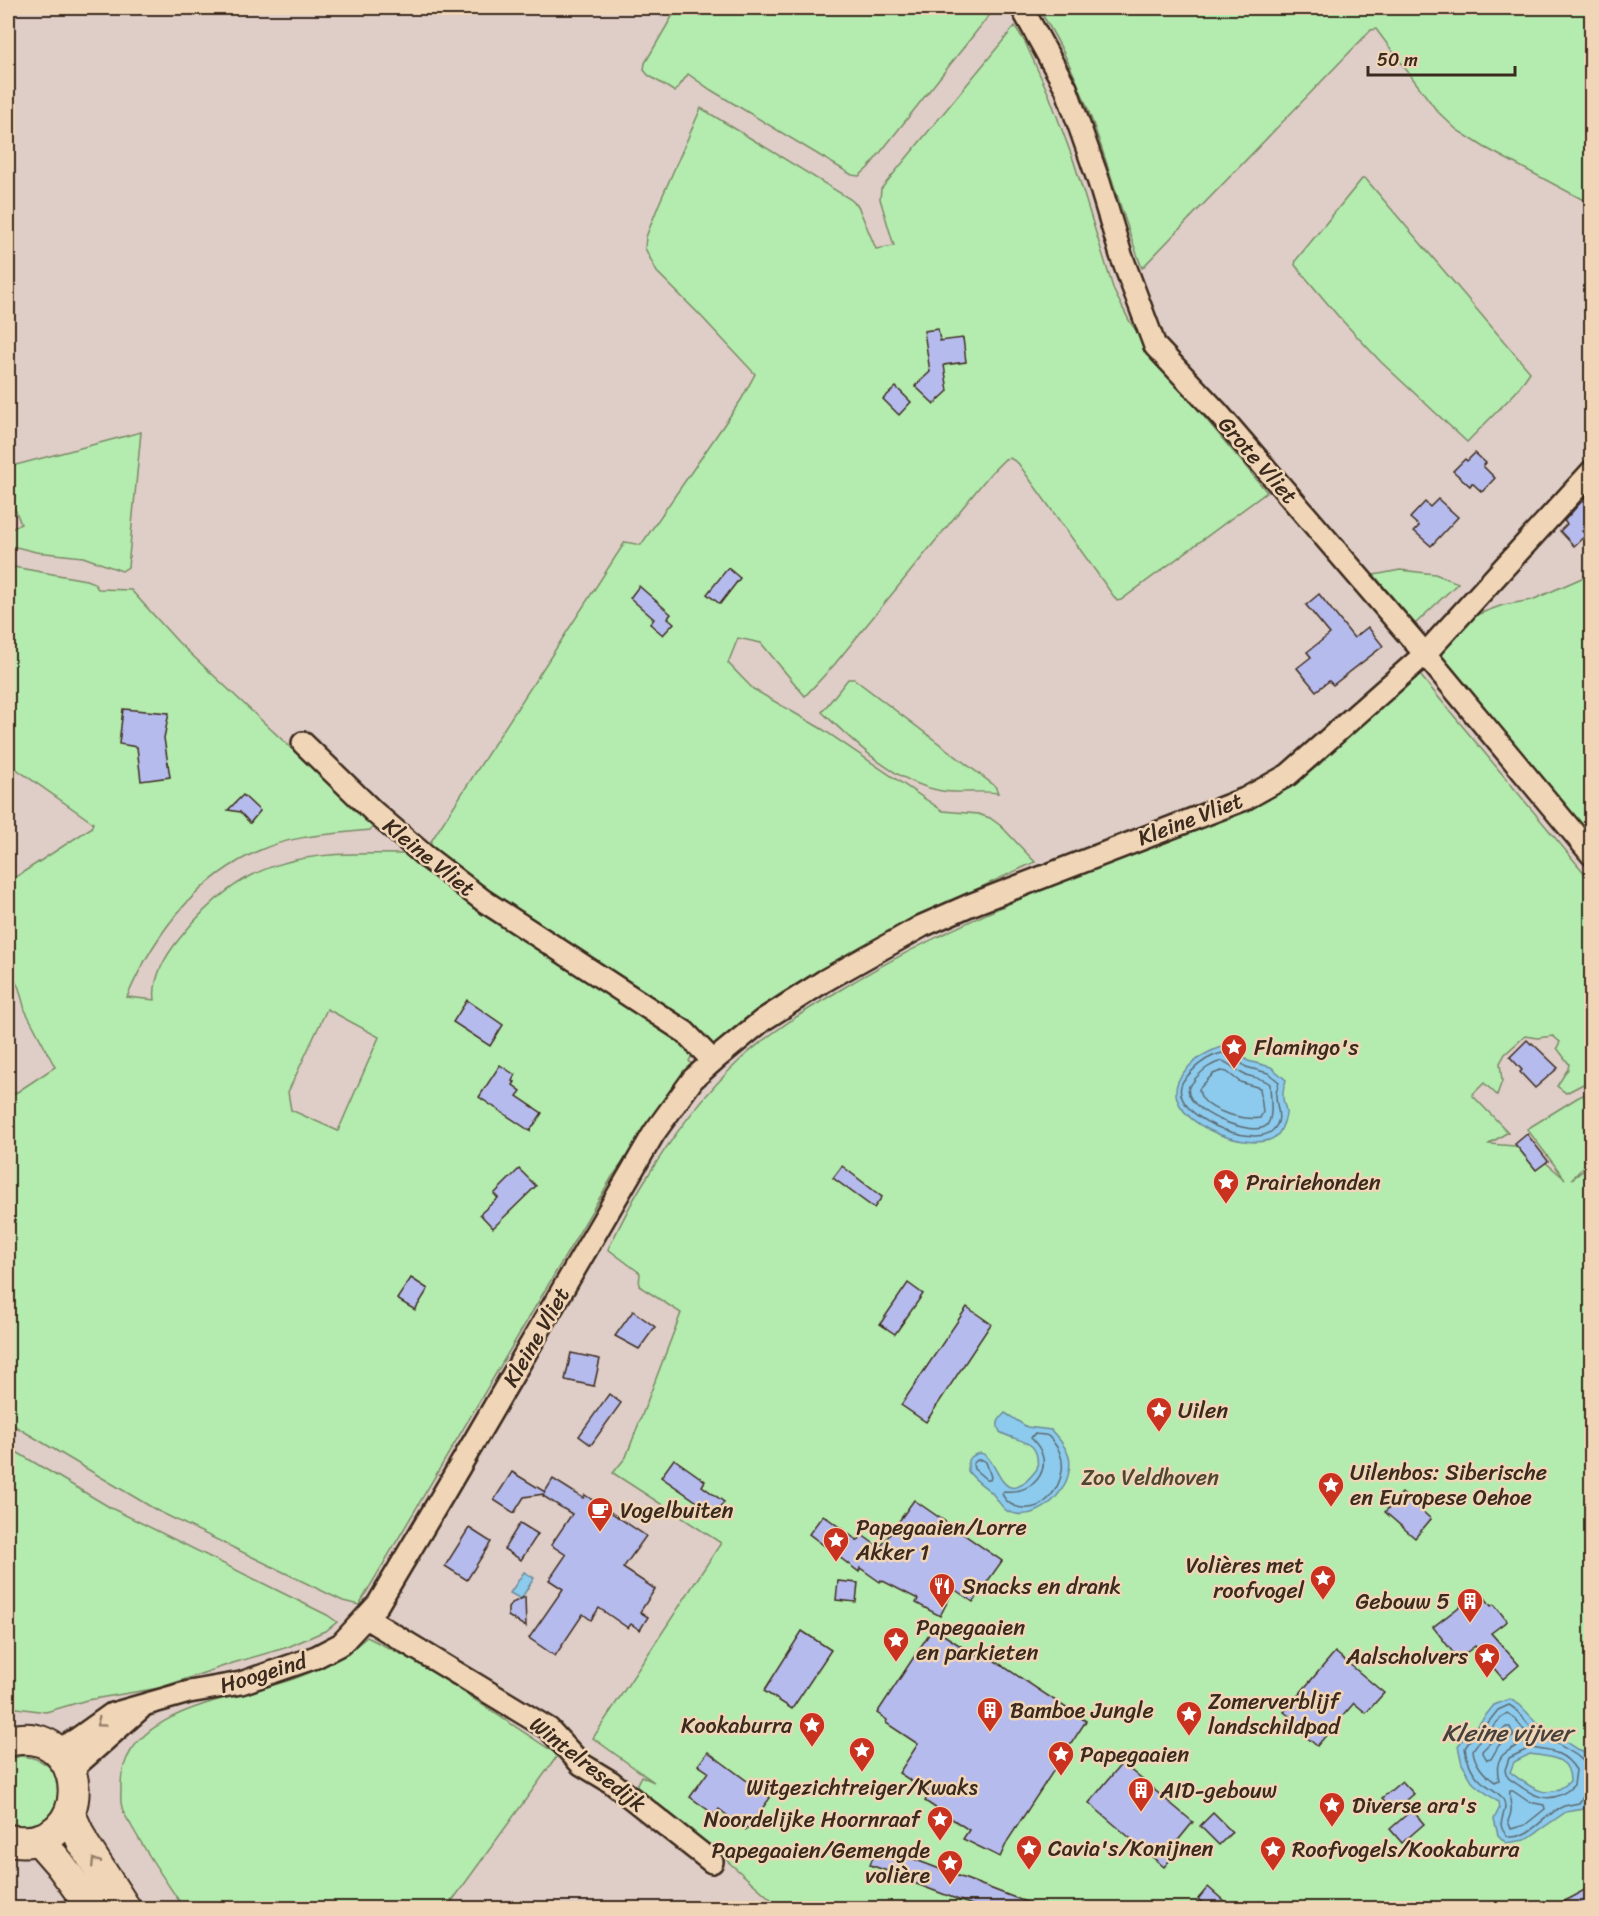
<svg xmlns="http://www.w3.org/2000/svg" width="1599" height="1916" font-family="Sriracha,sans-serif">
  <rect width="100%" height="100%" fill="#dfcdc7"/>
  <filter id="ink" filterUnits="userSpaceOnUse"><feTurbulence type="fractalNoise" baseFrequency=".0167" numOctaves="2"/><feDisplacementMap in="SourceGraphic" scale="12" xChannelSelector="R" yChannelSelector="G"/><feConvolveMatrix kernelMatrix="1 2 1 2 8 2 1 2 1" color-interpolation-filters="sRGB"/></filter>
  <g filter="url(#ink)">
    <g fill="#b4ebae" stroke="#788a66" stroke-width="1.5" fill-rule="evenodd">
      <polygon points="677,8 995,8 868,168 859,176 852,175 711,90 688,74 675,92 648,75 644,70 645,63"/>
      <path d="M1038,8h553v196l-107,-57 -27,-17 -20,-19 -61,-82 -5,1 -229,238c-33,-88 -52,-181 -104,-260z"/>
      <path d="M1015,26l10,16 24,53 25,67 40,129 16,31 35,48 102,122 -146,108 -4,1 -99,-138 -8,-5 -5,1 -15,15 -156,191 -29,31 -44,-53 -23,-5 -10,25 25,26 69,40 121,82 35,3 12,4 11,8 34,36c-60,27 -118,56 -176,87 -53,29 -105,56 -147,99l-286,-199 199,-307 16,3 100,-145 14,-26 -56,-60 -42,-42 -12,-24 1,-11 13,-33 42,-96 149,91 8,7 18,43 18,-3 -14,-47 1,-10z"/>
      <polygon points="1365,178 1530,372 1516,392 1467,442 1381,362 1338,316 1295,265 1296,260 1362,179"/>
      <polygon points="141,432 128,567 122,571 83,557 36,552 8,545 8,531 21,524 8,492 8,467"/>
      <path d="M8,566l78,14 8,3 4,6 33,1 47,52 196,184 -4,4c-37,4 -78,5 -112,21 -64,29 -104,84 -131,146l28,3c-3,-23 11,-45 25,-62 65,-83 126,-86 224,-84l16,14 5,-7 270,189 -6,11 5,6 -82,110 -253,428 -16,-4 -185,-90 -150,-89v-324l47,-31 -30,-57 -6,-22 -11,-20v-86l83,-54 2,-5 -85,-60zM327,1009l52,28 -41,94 -47,-21 -3,-18z"/>
      <polygon points="1400,570 1435,574 1458,583 1415,624 1374,575"/>
      <polygon points="1591,574 1591,837 1436,649 1465,619 1503,605 1532,600"/>
      <path d="M1415,669l176,212v199l-25,13 -9,-7 11,-17 1,-5 -12,-16 3,-6 -7,-6 -16,2 -12,-2 -20,18 -5,9 2,18 -5,14 -13,-12 -12,12 36,37 -19,12 38,3 38,32 -38,-50 50,-31 14,-7v68l-19,20 19,-14v743h-810l-56,-49 -54,-31 -36,-40 6,-12 13,6 -61,-44 128,-195 -108,-70 13,-16 55,-144 -42,-27 1,-13 -32,-24c11,-21 21,-43 34,-64 27,-44 60,-89 98,-125 30,-28 65,-49 100,-70 134,-82 287,-132 431,-193l28,-16 21,-17z"/>
      <path d="M848,679h6l141,107 3,7c-19,-3 -37,1 -56,-2 -47,-8 -86,-47 -120,-79z"/>
      <polygon points="8,1447 111,1508 327,1615 337,1622 327,1630 288,1647 233,1663 159,1688 87,1700 46,1712 17,1708 8,1711"/>
      <path d="M367,1637l54,27 137,91 -111,153h-263c-18,-26 -36,-53 -52,-81 -3,-6 -9,-13 -10,-20 -2,-5 -1,-13 -1,-18 -3,-82 120,-90 175,-111 29,-11 47,-20 71,-41z"/>
      <path d="M20,1756c66,4 36,91 -12,66v-62z"/>
    </g>
    <g fill="#8ccbed" stroke="#6c8b9a" stroke-width="1.5" fill-rule="evenodd">
      <path d="M1221,1047l17,5 10,9 23,6 15,13c-1,4 -3,9 -3,13 -1,7 2,12 3,18 1,5 -4,17 -7,22 -19,28 -134,-15 -95,-61 11,-13 21,-19 37,-25z"/>
      <path d="M1005,1413l22,14 24,3c7,8 15,16 18,27 6,27 -24,62 -53,57 -1,0 -7,-2 -9,-3 -6,-4 -10,-12 -15,-18 -8,-7 -18,-13 -24,-22v-11c32,-33 25,67 69,9 4,-32 -20,-26 -37,-37 -5,-9 -1,-13 5,-19z"/>
      <polygon points="524,1572 534,1578 521,1599 510,1593"/>
      <path d="M1510,1699l10,6 18,19 46,29 6,8 1,32 -7,16 -18,3 -41,28 -19,3 -8,-8 -4,-16 5,-10 -1,-7 -24,-18 -12,-20 -4,-18 11,-15 9,-6 16,-20zM1530,1754c20,3 40,2 40,27 -22,22 -40,6 -60,-9l4,-10z"/>
    </g>
    <g fill="none" stroke-linecap="round" stroke-linejoin="round">
      <g stroke="#5b6a71" stroke-width="1.5">
        <path d="M1222,1053l13,5 11,9 22,6 11,9c-1,4 -3,9 -3,14 0,12 8,23 -3,34 -19,20 -105,-15 -91,-47 2,-4 7,-8 9,-11 9,-10 18,-16 31,-19z"/>
        <path d="M1222,1061c9,3 13,9 21,13 9,4 19,3 27,10 0,11 4,33 -3,41 -12,14 -87,-15 -78,-39 1,0 6,-6 6,-7 8,-9 15,-15 27,-18z"/>
        <path d="M1221,1071l6,1 13,10 20,6 3,24 -3,6c-17,3 -60,-8 -61,-29l14,-15z"/>
        <path d="M1034,1434c4,1 10,0 14,2 1,1 5,5 6,7 14,17 9,39 -5,55 -14,15 -39,13 -47,-4l2,-3c33,4 54,-28 27,-53z"/>
        <polygon points="977,1460 983,1460 986,1462 991,1477 990,1480 987,1480 974,1469 973,1464"/>
        <path d="M1507,1713l7,5 17,20c-16,12 -40,12 -32,42l-4,2c-11,-7 -21,-19 -22,-32 3,-6 28,-33 34,-37z"/>
        <polygon points="1506,1727 1510,1727 1514,1736 1499,1745 1491,1759 1487,1760 1482,1751"/>
        <path d="M1530,1748c21,3 34,3 46,22l-2,15c-20,20 -37,14 -57,-1 -6,-4 -11,-6 -12,-14l4,-12z"/>
        <path d="M1592,1765c-8,-1 -10,-6 -16,-10 -15,-10 -33,-17 -47,-30 -7,-7 -10,-15 -20,-20l-11,5 -15,19 -10,7 -8,12c1,11 7,25 16,33 7,6 17,10 22,18 8,14 -12,24 6,38 23,1 35,-23 55,-31 5,-1 10,-2 15,-3l6,-9 7,-2"/>
        <path d="M1510,1791h3l16,11 15,3 1,4 -20,16 -14,4 -3,-8c7,-15 0,-19 2,-30z"/>
      </g>
    </g>
    <g fill="#b6bbed" stroke="#3b2a1e" stroke-width="1.5">
      <polygon points="938,329 940,341 963,338 966,362 944,365 948,391 934,404 915,386 930,372 924,331"/>
      <polygon points="896,387 911,402 899,415 883,399"/>
      <polygon points="1475,453 1486,463 1483,466 1495,478 1482,492 1472,483 1470,486 1453,471 1465,459 1467,461"/>
      <polygon points="1592,490 1592,523 1582,531 1586,535 1574,546 1560,531 1567,524 1564,521"/>
      <polygon points="1438,499 1458,517 1431,546 1414,531 1419,526 1410,518 1425,502 1430,507"/>
      <polygon points="728,568 740,578 720,604 707,594"/>
      <polygon points="639,586 671,614 668,618 674,623 663,635 650,624 654,619 630,598"/>
      <polygon points="1319,594 1354,638 1368,627 1383,646 1333,685 1329,681 1316,691 1297,668 1311,657 1307,652 1330,634 1306,605"/>
      <polygon points="123,709 169,713 164,738 170,777 141,781 137,747 119,744"/>
      <polygon points="243,795 260,811 250,823 240,812 228,810"/>
      <polygon points="467,1000 503,1025 490,1046 453,1022"/>
      <polygon points="1527,1040 1531,1044 1532,1043 1558,1068 1535,1088 1520,1072 1522,1070 1510,1057"/>
      <polygon points="500,1065 515,1075 512,1081 515,1082 513,1085 521,1091 517,1096 542,1113 530,1131 479,1097"/>
      <polygon points="1527,1134 1548,1161 1536,1170 1515,1144"/>
      <polygon points="842,1166 882,1197 874,1208 833,1178"/>
      <polygon points="519,1169 536,1186 493,1228 480,1214 498,1198 494,1194"/>
      <polygon points="411,1278 428,1289 415,1310 397,1299"/>
      <polygon points="908,1283 923,1294 895,1334 880,1324"/>
      <polygon points="967,1307 991,1324 926,1422 901,1405"/>
      <polygon points="633,1311 655,1327 639,1349 615,1336"/>
      <polygon points="571,1353 600,1359 594,1386 565,1380"/>
      <polygon points="609,1394 621,1403 591,1445 579,1436"/>
      <polygon points="674,1459 705,1481 702,1486 724,1502 714,1517 698,1505 700,1504 661,1477"/>
      <polygon points="512,1472 545,1492 553,1479 583,1498 585,1495 646,1536 623,1568 655,1589 640,1612 648,1617 640,1630 631,1624 628,1628 599,1608 591,1620 583,1614 555,1656 529,1638 563,1589 549,1580 566,1555 551,1545 572,1514 543,1496 544,1494 524,1497 514,1513 494,1500"/>
      <polygon points="1402,1493 1431,1519 1415,1538 1385,1512"/>
      <polygon points="914,1500 1002,1561 973,1602 954,1589 940,1616 916,1603 918,1599 881,1580 880,1582 860,1568 859,1572 809,1534 823,1515 858,1541 862,1535 880,1548"/>
      <polygon points="520,1523 538,1534 521,1560 504,1549"/>
      <polygon points="469,1528 491,1542 467,1580 445,1566"/>
      <polygon points="838,1581 858,1583 856,1602 836,1600"/>
      <polygon points="1480,1591 1491,1606 1494,1604 1507,1621 1491,1633 1519,1665 1503,1679 1475,1646 1458,1659 1433,1627"/>
      <polygon points="525,1597 526,1627 508,1616 508,1608 512,1603"/>
      <polygon points="933,1628 976,1656 980,1651 1086,1721 1008,1840 1000,1857 963,1839 969,1830 925,1801 930,1793 899,1773 918,1744 886,1723 887,1720 877,1713"/>
      <polygon points="802,1631 831,1650 792,1709 764,1691"/>
      <polygon points="1335,1652 1384,1693 1366,1713 1354,1703 1317,1746 1304,1735 1308,1731 1284,1712"/>
      <polygon points="708,1752 770,1798 746,1830 719,1809 715,1815 690,1797 708,1772 698,1765"/>
      <polygon points="1122,1763 1193,1822 1171,1849 1176,1853 1164,1867 1089,1803"/>
      <polygon points="1402,1781 1414,1794 1394,1811 1382,1798"/>
      <polygon points="1412,1810 1424,1824 1402,1843 1390,1829"/>
      <polygon points="1213,1813 1232,1832 1219,1845 1200,1826"/>
      <polygon points="877,1845 1039,1907 1039,1908 980,1908 898,1877 899,1875 870,1865"/>
      <polygon points="1592,1886 1592,1908 1551,1908"/>
      <polygon points="1208,1887 1232,1908 1208,1908 1198,1899"/>
    </g>
    <g fill="none" stroke-linecap="round" stroke-linejoin="round">
      <g stroke="#3b2a1e" stroke-width="26">
        <g id="street">
          <polyline points="1022,8 1066,88 1099,182 1121,255 1155,346 1218,413 1425,654 1592,855"/>
          <polyline points="303,743 374,812 424,855 484,901 685,1032 713,1061"/>
          <polyline points="366,1618 549,1729 581,1764 611,1782 712,1862"/>
          <polyline points="57,1751 77,1739 112,1714 189,1692 241,1683 316,1657 341,1644 378,1604 444,1493 654,1133 693,1079 713,1061 763,1020 824,981 922,926 970,905 1245,799 1288,775 1425,654 1592,471"/>
          <polyline points="71,1770 140,1709"/>
        </g>
      </g>
      <g stroke="#3b2a1e" stroke-width="34">
        <g id="secondary">
          <path d="M8,1741c83,-21 92,115 0,99"/>
          <polyline points="70,1814 83,1843 125,1908"/>
          <polyline points="39,1840 59,1863 92,1908"/>
        </g>
      </g>
      <use href="#street" stroke="#f0d5b7" stroke-width="21"/>
      <use href="#secondary" stroke="#f0d5b7" stroke-width="30"/>
    </g>
    <defs><path id="oneway-chevron" d="M-2-3.5L2.5 0L-2 3.5" fill="none" stroke-width="1.6" stroke-linecap="round" stroke-linejoin="round" transform="scale(1.5)"/></defs>
    <g stroke="#96806a">
      <use href="#oneway-chevron" transform="translate(100 1723) rotate(144)"/>
      <use href="#oneway-chevron" transform="translate(95 1862) rotate(-122)"/>
    </g>
  </g>
  <defs>
    <g id="sight-pin" transform="scale(1.35)"><path d="M0 17L-7.5 6A9.5 9.5 0 1 1 7.5 6Z" fill="#c8321e" stroke="#f0d5b7"/><path d="M0-6L1.8-2.2L6-1.7L2.9 1.2L3.7 5.4L0 3.3L-3.7 5.4L-2.9 1.2L-6-1.7L-1.8-2.2Z" fill="#fff"/></g>
    <g id="cafe-pin" transform="scale(1.35)"><path d="M0 17L-7.5 6A9.5 9.5 0 1 1 7.5 6Z" fill="#c8321e" stroke="#f0d5b7"/><path d="M-5.5-4.5H6V0H3Q3 3.5 0 3.5H-2.5Q-5.5 3.5-5.5 0ZM3-3.2v2h1.7v-2ZM-6 4.5H4V6H-6Z" fill="#fff"/></g>
    <g id="restaurant-pin" transform="scale(1.35)"><path d="M0 17L-7.5 6A9.5 9.5 0 1 1 7.5 6Z" fill="#c8321e" stroke="#f0d5b7"/><path d="M-5-6h1v4h1v-4h1v4h1v-4h1v5L-1.5 .5V6h-2V.5L-5-1ZM5-6V6H3V1.5H1.5Q1.5-4 5-6Z" fill="#fff"/></g>
    <g id="building-pin" transform="scale(1.35)"><path d="M0 17L-7.5 6A9.5 9.5 0 1 1 7.5 6Z" fill="#c8321e" stroke="#f0d5b7"/><path d="M-4-6H4V6H1V3H-1V6H-4ZM-2.5-4.3h1.7v1.8h-1.7ZM.8-4.3h1.7v1.8H.8ZM-2.5-1h1.7V.8h-1.7ZM.8-1h1.7V.8H.8Z" fill="#fff"/></g>
  </defs>
  <g fill-rule="evenodd">
    <use href="#sight-pin" x="1234" y="1047"/>
    <use href="#sight-pin" x="1226" y="1182"/>
    <use href="#sight-pin" x="1159" y="1410"/>
    <use href="#sight-pin" x="1331" y="1485"/>
    <use href="#cafe-pin" x="600" y="1510"/>
    <use href="#sight-pin" x="836" y="1540"/>
    <use href="#sight-pin" x="1323" y="1578"/>
    <use href="#restaurant-pin" x="942" y="1586"/>
    <use href="#building-pin" x="1470" y="1601"/>
    <use href="#sight-pin" x="896" y="1640"/>
    <use href="#sight-pin" x="1487" y="1656"/>
    <use href="#building-pin" x="990" y="1710"/>
    <use href="#sight-pin" x="1189" y="1714"/>
    <use href="#sight-pin" x="812" y="1725"/>
    <use href="#sight-pin" x="862" y="1750"/>
    <use href="#sight-pin" x="1061" y="1754"/>
    <use href="#building-pin" x="1141" y="1790"/>
    <use href="#sight-pin" x="1332" y="1805"/>
    <use href="#sight-pin" x="940" y="1819"/>
    <use href="#sight-pin" x="1029" y="1848"/>
    <use href="#sight-pin" x="1273" y="1849"/>
    <use href="#sight-pin" x="950" y="1863"/>
  </g>
  <g text-anchor="middle" dominant-baseline="central" stroke-width="5" stroke-linejoin="round" paint-order="stroke">
    <g font-size="22" fill="#3b2a1e" stroke="#f0d5b7">
      <text transform="translate(1258 460) rotate(49)">Grote Vliet</text>
      <text transform="translate(1190 819) rotate(-21)">Kleine Vliet</text>
      <text transform="translate(429 857) rotate(39)">Kleine Vliet</text>
      <text transform="translate(536 1337) rotate(-60)">Kleine Vliet</text>
      <text transform="translate(263 1673) rotate(-17)">Hoogeind</text>
      <text transform="translate(588 1764) rotate(38)">Wintelresedijk</text>
    </g>
    <g font-size="22" fill="#3b2a1e" stroke="#f0d5b7" text-anchor="start">
      <text x="1254" y="1047">Flamingo's</text>
      <text x="1246" y="1182">Prairiehonden</text>
      <text x="1178" y="1410">Uilen</text>
      <text x="1350" y="1472">Uilenbos: Siberische<tspan x="1350" dy="25">en Europese Oehoe</tspan></text>
      <text x="620" y="1510">Vogelbuiten</text>
      <text x="856" y="1527">Papegaaien/Lorre<tspan x="856" dy="25">Akker 1</tspan></text>
      <text x="1304" y="1565" text-anchor="end">Volières met<tspan x="1304" dy="25">roofvogel</tspan></text>
      <text x="962" y="1586">Snacks en drank</text>
      <text x="1450" y="1601" text-anchor="end">Gebouw 5</text>
      <text x="916" y="1627">Papegaaien<tspan x="916" dy="25">en parkieten</tspan></text>
      <text x="1468" y="1656" text-anchor="end">Aalscholvers</text>
      <text x="1208" y="1701">Zomerverblijf<tspan x="1208" dy="25">landschildpad</tspan></text>
      <text x="1010" y="1710">Bamboe Jungle</text>
      <text x="792" y="1725" text-anchor="end">Kookaburra</text>
      <text x="1080" y="1754">Papegaaien</text>
      <text x="862" y="1787" text-anchor="middle">Witgezichtreiger/Kwaks</text>
      <text x="1160" y="1790">AID-gebouw</text>
      <text x="1352" y="1805">Diverse ara's</text>
      <text x="920" y="1819" text-anchor="end">Noordelijke Hoornraaf</text>
      <text x="1048" y="1848">Cavia's/Konijnen</text>
      <text x="1292" y="1849">Roofvogels/Kookaburra</text>
      <text x="930" y="1850" text-anchor="end">Papegaaien/Gemengde<tspan x="930" dy="25">volière</tspan></text>
    </g>
    <g font-size="22" fill="#4d4734" stroke="#f0d5b7">
      <text x="1150" y="1477">Zoo Veldhoven</text>
    </g>
    <g font-size="24" font-style="italic" fill="#47423d" stroke="#f0d5b7">
      <text x="1507" y="1733">Kleine vijver</text>
    </g>
  </g>
  <rect width="1599" height="1916" fill="none" stroke="#f0d5b7" stroke-width="30"/>
  <rect x="15" y="15" width="1569" height="1886" fill="none" stroke="#3b2a1e" stroke-width="2" filter="url(#ink)"/>
  <path d="M1368 66v9h147v-9" fill="none" stroke="#3b2a1e" stroke-width="3"/>
  <text x="1377" y="66" font-size="18" fill="#3b2a1e" stroke="#f0d5b7" stroke-width="4.5" paint-order="stroke">50 m</text>
</svg>
